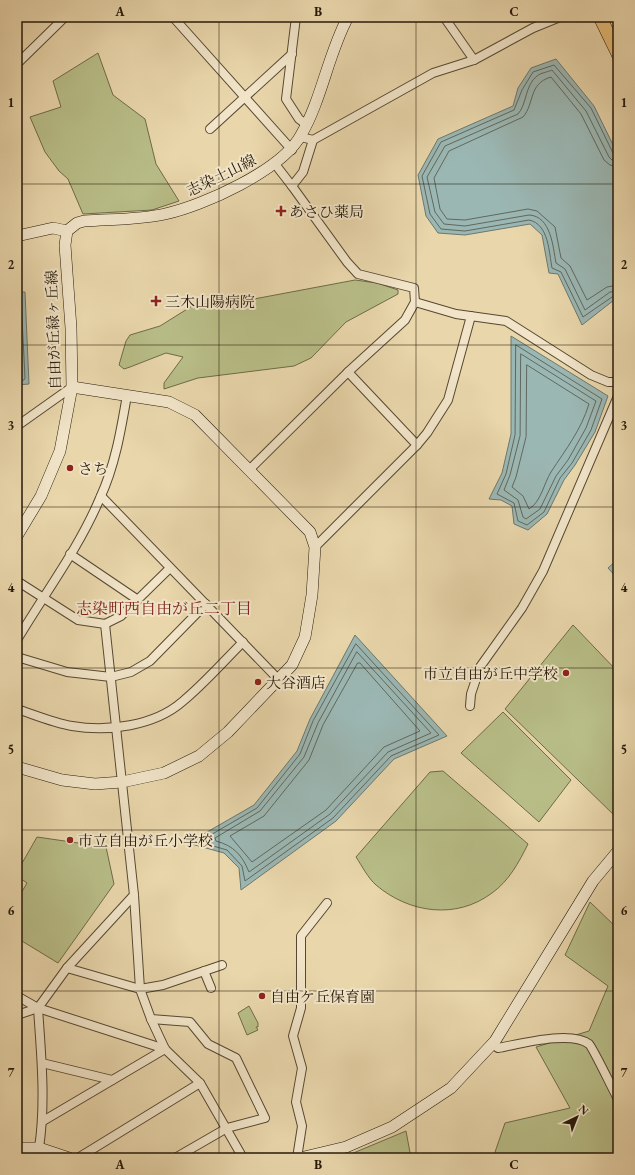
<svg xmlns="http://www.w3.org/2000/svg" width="635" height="1175" font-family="'EB Garamond','Noto Serif JP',serif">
  <rect width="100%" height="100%" fill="#e9d6ab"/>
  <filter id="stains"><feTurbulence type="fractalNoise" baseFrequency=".005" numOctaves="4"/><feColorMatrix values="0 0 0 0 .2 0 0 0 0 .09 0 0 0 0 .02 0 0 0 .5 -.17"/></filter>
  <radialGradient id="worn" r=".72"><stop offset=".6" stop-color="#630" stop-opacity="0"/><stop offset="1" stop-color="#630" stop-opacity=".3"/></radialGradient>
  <g fill="#b8bd87" stroke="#6e6b48">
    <polygon points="98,53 113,95 145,119 156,164 179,201 152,210 83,214 68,179 59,171 45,152 30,117 61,107 53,81"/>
    <polygon points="355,280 377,283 398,290 398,294 346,322 311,358 294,366 198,378 164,389 164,383 183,357 166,353 130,367 124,369 119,365 126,341 130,335 160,326 192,306 229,299 238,302"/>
    <polygon points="573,625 618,672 618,815 616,817 505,709"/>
    <polygon points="503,712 571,780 539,822 461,753"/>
    <path d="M443,771l85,73c-9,18 -19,37 -36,49 -36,27 -83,20 -116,-8 -8,-7 -14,-19 -20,-28l74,-85z"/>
    <polygon points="37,837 106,847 114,884 58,963 17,938 17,900 27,883 17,876 17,872"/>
    <polygon points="590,902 618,929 618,1158 493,1158 505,1123 570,1108 536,1047 589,1031 608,986 565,955"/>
    <polygon points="249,1006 258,1023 258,1027 256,1027 258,1030 247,1035 238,1013"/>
    <polygon points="406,1131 411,1158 351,1158 351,1154"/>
  </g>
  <g fill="#9bb7b3" stroke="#6c786f">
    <polygon points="556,59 594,106 618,155 618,300 614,300 582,325 558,274 549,273 542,235 530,224 465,235 438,233 426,216 418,175 438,139 513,106 518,88 531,68"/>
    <polygon points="17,292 25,292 29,384 17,385"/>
    <polygon points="511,336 608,396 595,432 575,465 564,480 547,514 528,530 514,524 512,506 501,500 489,499 502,473 511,434"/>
    <polygon points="618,559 618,579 608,568"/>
    <polygon points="355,635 447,736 394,759 336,821 241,890 239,868 224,853 188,843 254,805 297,751 310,719"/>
  </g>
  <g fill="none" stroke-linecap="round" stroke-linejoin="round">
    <g stroke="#60685e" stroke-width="1">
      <path d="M618,156l-5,-3 -22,-45 -37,-43 -21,7 -11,18 -8,20 -73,32 -19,34 8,38 11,15 24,2 64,-11c20,4 20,33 23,48l9,4 22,45 29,-20 6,-1"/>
      <path d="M618,161l-6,-1 -3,-3 -23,-46 -34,-41c-4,2 -12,3 -15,6 -12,9 -10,28 -19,38l-73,32 -18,31 8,35 9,12 21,2 64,-11c22,1 24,32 27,48l9,6 20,41 25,-18 8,-1"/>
      <path d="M618,167l-8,-2 -6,-5 -23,-46 -30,-37c-23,7 -16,26 -28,40l-74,34 -15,27 6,31 7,10 18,1 63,-11 9,2 18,16 6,31 9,8 17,34 20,-13 11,-2"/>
      <polyline points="17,296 21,298 25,378 24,380 17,381"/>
      <polyline points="17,311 20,373 17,376"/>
      <polygon points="516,345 602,399 591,430 572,463 560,478 544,512 527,525 518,521 514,503 497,494 506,474 515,435"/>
      <polygon points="521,354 596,401 586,428 568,460 556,476 540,509 526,519 523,517 518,500 504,490 510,475 520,436"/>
      <path d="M527,365l62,39c-8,26 -23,45 -38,68 -7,11 -10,30 -22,37l-6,-13 -11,-9 4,-10 10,-40z"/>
      <polygon points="356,644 439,735 391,756 333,818 245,881 242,866 227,850 203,843 202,840 257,808 300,754 313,721"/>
      <path d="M357,652l74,81 -43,19 -58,62 -81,58c-7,-17 -15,-26 -33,-31l-1,-3 45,-27 44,-54 14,-34z"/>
      <polygon points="358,663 360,663 420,731 384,747 326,810 252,862 230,836 264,816 309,760 323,725"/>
    </g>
    <g stroke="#564832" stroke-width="10">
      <g id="street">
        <polyline points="173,17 292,150"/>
        <polyline points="296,17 286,99 299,119 307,125"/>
        <polyline points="444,17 474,60"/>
        <polyline points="17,64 65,17"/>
        <polyline points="210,129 292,54"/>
        <polyline points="301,137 313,140 303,172 292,186 347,262 358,274 414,288 415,302 405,320 348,372"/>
        <polyline points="313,140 433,73 474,60 533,28 560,17"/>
        <polyline points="275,164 292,186"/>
        <polyline points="415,302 456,314 506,321 591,375 608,382 618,382"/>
        <polyline points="17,426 72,387"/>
        <polyline points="417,445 427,433 448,400 471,316"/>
        <polyline points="250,469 348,372 417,445 315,547"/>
        <polyline points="101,496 279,680"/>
        <polyline points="70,554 138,600"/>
        <polyline points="17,581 78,620 105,624 121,616 170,568"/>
        <polyline points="105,624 134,895 140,989 151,1019 165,1049 200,1083 243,1158"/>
        <path d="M17,640c28,-47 62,-92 83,-142 15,-32 21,-68 27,-103"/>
        <polyline points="17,657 67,672 111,677 131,672 150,661 206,604"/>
        <polyline points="470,706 471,694 480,667 522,608 543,571 618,396"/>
        <path d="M17,709c18,6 37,14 55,17 36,6 82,0 110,-24 22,-18 41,-40 61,-60"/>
        <polyline points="67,968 140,989 163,985 222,965"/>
        <polyline points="204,971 211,988"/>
        <polyline points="17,996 38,1008 165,1049"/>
        <path d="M38,1008c3,46 8,93 1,140"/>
        <polyline points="17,1015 38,1008 67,968 134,895"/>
        <polyline points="151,1019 190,1022 208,1044 236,1058 265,1118 227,1128 175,1158"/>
        <path d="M492,1044l6,4c22,-4 73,-18 91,-4 4,4 24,46 29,55"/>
        <polyline points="42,1063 112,1080"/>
        <polyline points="43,1121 165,1049"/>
        <polyline points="78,1158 200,1083"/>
        <polyline points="297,1158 302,1126 296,1102 302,1068 293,1036 301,1008 301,936 327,903"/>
      </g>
    </g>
    <g stroke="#251909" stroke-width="12">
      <g id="secondary">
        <polyline points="17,236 53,228 67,231"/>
        <path d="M17,536l24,-40 19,-45 12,-64 -1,-59 -6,-83 2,-14 10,-8 7,-2c26,-2 55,-1 81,-7 38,-8 117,-44 136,-79 21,-36 27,-81 47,-118"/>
        <polyline points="17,767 62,780 95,784 122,782 164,773 199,756 228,732 292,665 305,637 312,595 315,547 310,532 195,415 169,402 72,387"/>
        <polyline points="17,1148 39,1148 69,1158"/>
        <polyline points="300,1158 346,1147 392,1127 451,1088 495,1041 593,881 618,851"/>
      </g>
    </g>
    <g stroke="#251909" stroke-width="14">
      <polyline id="primary" points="600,17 618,54"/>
    </g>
    <use href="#street" stroke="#f1e4c8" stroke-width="8"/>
    <use href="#secondary" stroke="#f1e4c8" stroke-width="11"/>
    <use href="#primary" stroke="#e4bb76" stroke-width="13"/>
  </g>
  <path fill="none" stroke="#251909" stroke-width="1" stroke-opacity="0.55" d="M219,17v1141M416,17v1141M17,184h601M17,345h601M17,507h601M17,668h601M17,830h601M17,991h601"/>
  <g fill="#8f2418" stroke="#f1e4c8" stroke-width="1.5">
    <path d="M279 205h4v4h4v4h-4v4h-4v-4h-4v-4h4z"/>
    <path d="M154 295h4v4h4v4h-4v4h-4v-4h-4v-4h4z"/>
    <circle cx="70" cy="468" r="4"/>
    <circle cx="566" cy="673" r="4"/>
    <circle cx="258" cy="682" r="4"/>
    <circle cx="70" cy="840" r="4"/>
    <circle cx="262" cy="996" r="4"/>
  </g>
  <g text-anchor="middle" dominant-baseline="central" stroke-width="4" stroke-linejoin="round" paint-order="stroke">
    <g font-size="15" fill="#251909" stroke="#f1e4c8">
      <text transform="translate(221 175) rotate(-26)">志染土山線</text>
      <text transform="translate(53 330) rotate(-92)">自由が丘緑ヶ丘線</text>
    </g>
    <g font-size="15" fill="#251909" stroke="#f1e4c8" text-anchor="start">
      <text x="289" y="211">あさひ薬局</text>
      <text x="165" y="301">三木山陽病院</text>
      <text x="78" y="468">さち</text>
      <text x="558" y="673" text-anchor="end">市立自由が丘中学校</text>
      <text x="266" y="682">大谷酒店</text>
      <text x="78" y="840">市立自由が丘小学校</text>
      <text x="270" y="996">自由ケ丘保育園</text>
    </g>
    <g font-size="16" fill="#7a1f14" stroke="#f1e4c8">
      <text x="164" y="608">志染町西自由が丘二丁目</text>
    </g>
  </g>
  <rect width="635" height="1175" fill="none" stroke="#e9d6ab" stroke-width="44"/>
  <g transform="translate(577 1117) rotate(43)" stroke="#f1e4c8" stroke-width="3" paint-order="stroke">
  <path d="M0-3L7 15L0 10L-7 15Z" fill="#251909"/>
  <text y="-6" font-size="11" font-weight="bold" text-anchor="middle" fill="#251909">N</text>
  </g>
  <rect x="22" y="22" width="591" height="1131" fill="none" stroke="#251909" stroke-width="1.5"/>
  <g font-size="13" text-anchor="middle" font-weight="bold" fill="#251909">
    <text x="120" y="16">A</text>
    <text x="318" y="16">B</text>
    <text x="514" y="16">C</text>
    <text x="11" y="107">1</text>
    <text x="624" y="107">1</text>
    <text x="11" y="269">2</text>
    <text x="624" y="269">2</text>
    <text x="11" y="430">3</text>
    <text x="624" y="430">3</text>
    <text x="11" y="592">4</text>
    <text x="624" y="592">4</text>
    <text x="11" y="754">5</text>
    <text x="624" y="754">5</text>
    <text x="11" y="915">6</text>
    <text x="624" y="915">6</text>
    <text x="11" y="1077">7</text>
    <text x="624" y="1077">7</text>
    <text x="120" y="1169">A</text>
    <text x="318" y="1169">B</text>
    <text x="514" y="1169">C</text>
  </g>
  <rect width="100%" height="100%" filter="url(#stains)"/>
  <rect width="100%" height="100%" fill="url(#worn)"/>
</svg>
